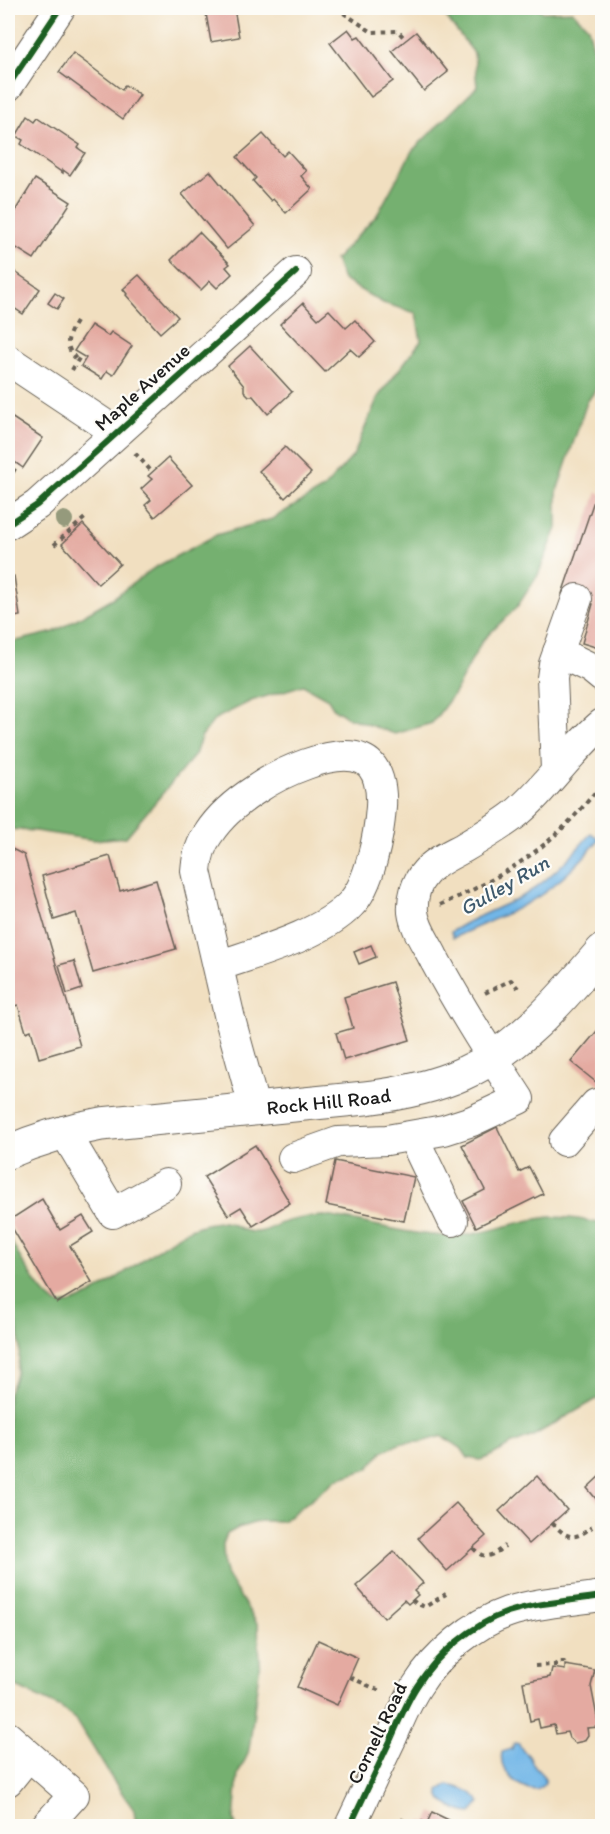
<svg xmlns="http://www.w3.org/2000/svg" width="610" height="1834" font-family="Itim,sans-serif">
  <rect width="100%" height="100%" fill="#fdfcf7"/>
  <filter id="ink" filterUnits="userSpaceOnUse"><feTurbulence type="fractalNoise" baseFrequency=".0167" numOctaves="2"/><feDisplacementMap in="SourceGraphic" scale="12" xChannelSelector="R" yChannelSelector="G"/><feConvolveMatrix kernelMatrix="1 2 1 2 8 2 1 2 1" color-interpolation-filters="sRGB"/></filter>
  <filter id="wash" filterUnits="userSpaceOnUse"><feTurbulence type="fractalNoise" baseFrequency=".008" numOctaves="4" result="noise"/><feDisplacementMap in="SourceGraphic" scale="24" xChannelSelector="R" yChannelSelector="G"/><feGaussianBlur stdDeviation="1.35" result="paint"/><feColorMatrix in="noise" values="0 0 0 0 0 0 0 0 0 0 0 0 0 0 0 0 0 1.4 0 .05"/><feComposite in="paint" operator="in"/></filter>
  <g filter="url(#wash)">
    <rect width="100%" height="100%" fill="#f1dfc0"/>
    <g fill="#74b06f" stroke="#486646" stroke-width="1.5">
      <polygon points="430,8 538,8 543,12 572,11 588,27 602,82 602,381 587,402 557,491 557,528 538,575 517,607 482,641 455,692 432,723 395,734 347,717 334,709 328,699 303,685 251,701 215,719 201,737 195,755 126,837 94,840 35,831 8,829 8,643 54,632 113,598 154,568 216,535 272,519 323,489 353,456 378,397 421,341 416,313 383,303 343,280 335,260 377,215 412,151 477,87 474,53 443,13"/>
      <path d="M324,1216c42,5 82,19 124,20 36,1 69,-17 104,-19 17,0 35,3 50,7v172l-69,40 -23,9 -21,12 -9,3 -12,-2 -7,-10 -19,-12 -21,6 -20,1 -19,9 -14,17 -31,10 -54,42h-23l-22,7 -11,6 -4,10 1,21 3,11 31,49 2,37 -10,81 -2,11 -10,20 -4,46 2,6h-100l-2,-16 -23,-33 -34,-56 -16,-13 -53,-25v-289c13,-26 18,-60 0,-86v-74c6,15 35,65 50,70 27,8 107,-68 138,-77 8,-3 20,-5 28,-5 12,1 16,11 34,10 9,-1 13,-4 21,-8 15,-6 30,-7 45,-8z"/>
    </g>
    <g fill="#71b6e7" stroke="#466982" stroke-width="1.5">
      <path d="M591,833l8,6c-13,17 -29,33 -46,47 -28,23 -67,36 -100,52l-2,-6c23,-16 50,-24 75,-38 25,-16 46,-38 65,-61z"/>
      <path d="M514,1743l5,1 4,7c8,4 7,9 12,16 8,10 18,12 2,23 -18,0 -39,-19 -35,-38l10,-3z"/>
      <path d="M447,1785c11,1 27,7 33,17l-8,11c-12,-1 -34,-8 -33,-23z"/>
    </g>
    <g id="blocks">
      <g fill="#e4aaa1">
        <polygon points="205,8 234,8 239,37 211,42"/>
        <polygon points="348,29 355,38 359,36 393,81 371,97 330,43"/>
        <polygon points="416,32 448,72 424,91 392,51"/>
        <polygon points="73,53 122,90 125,85 140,95 123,119 59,72"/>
        <polygon points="28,116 35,121 38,117 80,145 78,148 85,153 70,175 63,170 63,173 21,144 23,140 16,136"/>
        <polygon points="263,134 283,156 288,151 306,171 301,176 312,189 286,213 273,199 271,201 253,181 256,178 237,157"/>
        <polygon points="210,171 255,226 227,249 182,194"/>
        <polygon points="35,179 71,202 34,259 15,247 14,249 8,245 8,228 12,222 10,219"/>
        <polygon points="199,232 230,264 226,267 232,274 217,288 210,281 201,290 171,260"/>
        <polygon points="8,267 40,289 23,314 8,304"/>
        <polygon points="139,275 178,317 160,333 126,295 127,294 123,289"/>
        <polygon points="55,293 64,299 57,309 48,303"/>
        <polygon points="303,303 318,319 329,310 346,328 355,320 375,342 359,357 350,349 325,372 280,324"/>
        <polygon points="91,325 108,336 111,332 132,346 113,375 107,371 102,379 81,366 86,358 74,351"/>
        <polygon points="250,346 292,392 268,414 253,396 249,396 244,391 244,386 228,366"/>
        <polygon points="8,415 43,438 23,468 8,457"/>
        <polygon points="285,447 311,473 285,498 259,471"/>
        <polygon points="168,458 192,485 155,517 145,505 151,500 141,489 152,479 148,476"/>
        <polygon points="597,492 602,494 602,649 582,643 593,604 562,594"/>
        <polygon points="83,524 120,564 98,584 62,544"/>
        <polygon points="14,576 20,616 8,618 8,577"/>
        <polygon points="8,847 24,855 80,1046 39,1058 31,1030 26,1032 18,1005 8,1008"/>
        <polygon points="110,856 120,891 156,880 176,949 93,973 76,913 54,920 42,876"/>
        <polygon points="371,945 376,957 359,964 354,952"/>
        <polygon points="74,961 82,989 67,994 59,965"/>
        <polygon points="392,982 410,1040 344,1060 336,1033 353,1028 344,997"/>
        <polygon points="602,1025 602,1087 571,1062"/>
        <polygon points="497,1127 519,1172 529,1167 543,1194 476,1227 463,1201 485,1190 462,1145"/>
        <polygon points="255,1145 290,1203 253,1226 241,1207 228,1215 204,1177"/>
        <polygon points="335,1161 414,1177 404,1221 326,1205"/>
        <polygon points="42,1199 60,1230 83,1216 93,1232 70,1246 92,1282 57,1303 8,1221"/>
        <polygon points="602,1474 602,1506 587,1488"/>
        <polygon points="537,1476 567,1510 529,1544 499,1511"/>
        <polygon points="456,1503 486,1536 447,1571 418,1538"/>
        <polygon points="394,1552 423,1583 414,1591 418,1595 408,1604 404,1600 384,1618 356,1586"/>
        <polygon points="318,1640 358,1658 337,1705 297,1687"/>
        <polygon points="565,1665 595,1670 591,1686 599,1727 587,1728 588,1735 584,1741 575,1743 569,1738 567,1732 556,1734 554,1725 540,1728 538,1719 530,1721 523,1682 550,1677 552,1668 565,1670"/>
        <polygon points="432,1812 457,1824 455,1826 420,1826 422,1821 427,1823"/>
      </g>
    </g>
  </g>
  <g filter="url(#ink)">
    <use href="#blocks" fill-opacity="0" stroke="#676055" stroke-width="1.5"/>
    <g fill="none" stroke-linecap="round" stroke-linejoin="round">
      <g stroke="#676055" stroke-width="32">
        <g id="minor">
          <polyline points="8,86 60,8"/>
          <polyline points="8,360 116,432"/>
          <polyline points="8,524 37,505 296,272"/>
          <polyline points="558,652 591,668 602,677"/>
          <polyline points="556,769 552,678 554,664 577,599"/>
          <path d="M218,966c40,-14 103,-31 132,-61 20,-20 29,-70 31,-98 1,-17 -2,-41 -19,-48 -28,-12 -84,15 -107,31 -17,11 -35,26 -46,43 -9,12 -12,24 -13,38l34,148 25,91"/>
          <polyline points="64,1131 113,1213 166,1184"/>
          <polyline points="413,1137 453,1221"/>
          <polyline points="564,1141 596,1104 602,1103"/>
          <path d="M293,1158l45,-16 49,-2 57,-10 28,-9 47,-22c-30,-46 -60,-93 -86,-142 -7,-14 -18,-29 -20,-45 -1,-14 3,-29 12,-39 9,-11 25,-18 38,-25 17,-10 34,-20 50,-32 33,-26 56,-65 89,-92"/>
          <polyline points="8,1737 74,1795 46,1826"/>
          <polyline points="8,1781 28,1756"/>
          <path d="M350,1826c14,-29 27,-58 41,-87 8,-18 15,-36 26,-53 20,-32 56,-62 91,-74 31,-10 63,-11 94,-16"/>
        </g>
      </g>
      <g stroke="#676055" stroke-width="35">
        <g id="major">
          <path id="s1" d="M8,1152c30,-13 60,-22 93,-28l264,-26c34,-4 66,-10 97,-24 58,-25 100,-76 140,-123"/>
        </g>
      </g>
      <g stroke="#676055" stroke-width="4" stroke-dasharray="4.5 4.5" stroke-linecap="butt">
        <polyline points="336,8 372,32 398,31 406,40"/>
        <path d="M76,322c-10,16 -12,25 2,39"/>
        <polyline points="72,370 81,355"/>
        <polyline points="135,453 152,472"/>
        <polyline points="8,480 18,464"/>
        <polyline points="54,545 86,517"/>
        <path d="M440,905c68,-30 117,-61 162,-122"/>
        <polyline points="485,993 511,980 518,988"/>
        <path d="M552,1523c16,16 22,18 40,4"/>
        <path d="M473,1548c13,14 19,7 32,-2"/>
        <polyline points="412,1600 417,1604 425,1607 446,1594"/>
        <polyline points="535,1666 555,1665 558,1662 564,1662 565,1665"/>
        <polyline points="350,1677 382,1692"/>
        <polyline points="398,1826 403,1818"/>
      </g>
      <use href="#minor" stroke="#fff" stroke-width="30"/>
      <use href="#major" stroke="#fff" stroke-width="33"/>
      <g stroke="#fdfcf7" stroke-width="10">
        <g id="cycleway">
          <polyline points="8,86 60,8"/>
          <polyline points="8,524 37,505 296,272"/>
          <path d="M350,1826c14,-29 27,-58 41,-87 8,-18 15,-36 26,-53 20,-32 56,-62 91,-74 31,-10 63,-11 94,-16"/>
        </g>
      </g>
      <use href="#cycleway" stroke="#1b5e20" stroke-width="6"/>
    </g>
    <circle fill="#959a7c" cx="64" cy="520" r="9"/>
  </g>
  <g text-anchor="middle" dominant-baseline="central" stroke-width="4.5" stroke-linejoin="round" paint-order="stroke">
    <g font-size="20" fill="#1c1c1c" stroke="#fdfcf7">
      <text transform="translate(142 387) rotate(-42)">Maple Avenue</text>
      <text stroke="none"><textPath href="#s1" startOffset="326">Rock Hill Road</textPath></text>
      <text transform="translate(377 1733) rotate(-64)">Cornell Road</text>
    </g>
    <g font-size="21" font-style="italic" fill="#3e5a6d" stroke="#fdfcf7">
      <text transform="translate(504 885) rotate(-30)">Gulley Run</text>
    </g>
  </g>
  <rect width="610" height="1834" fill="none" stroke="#fdfcf7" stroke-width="30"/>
</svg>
